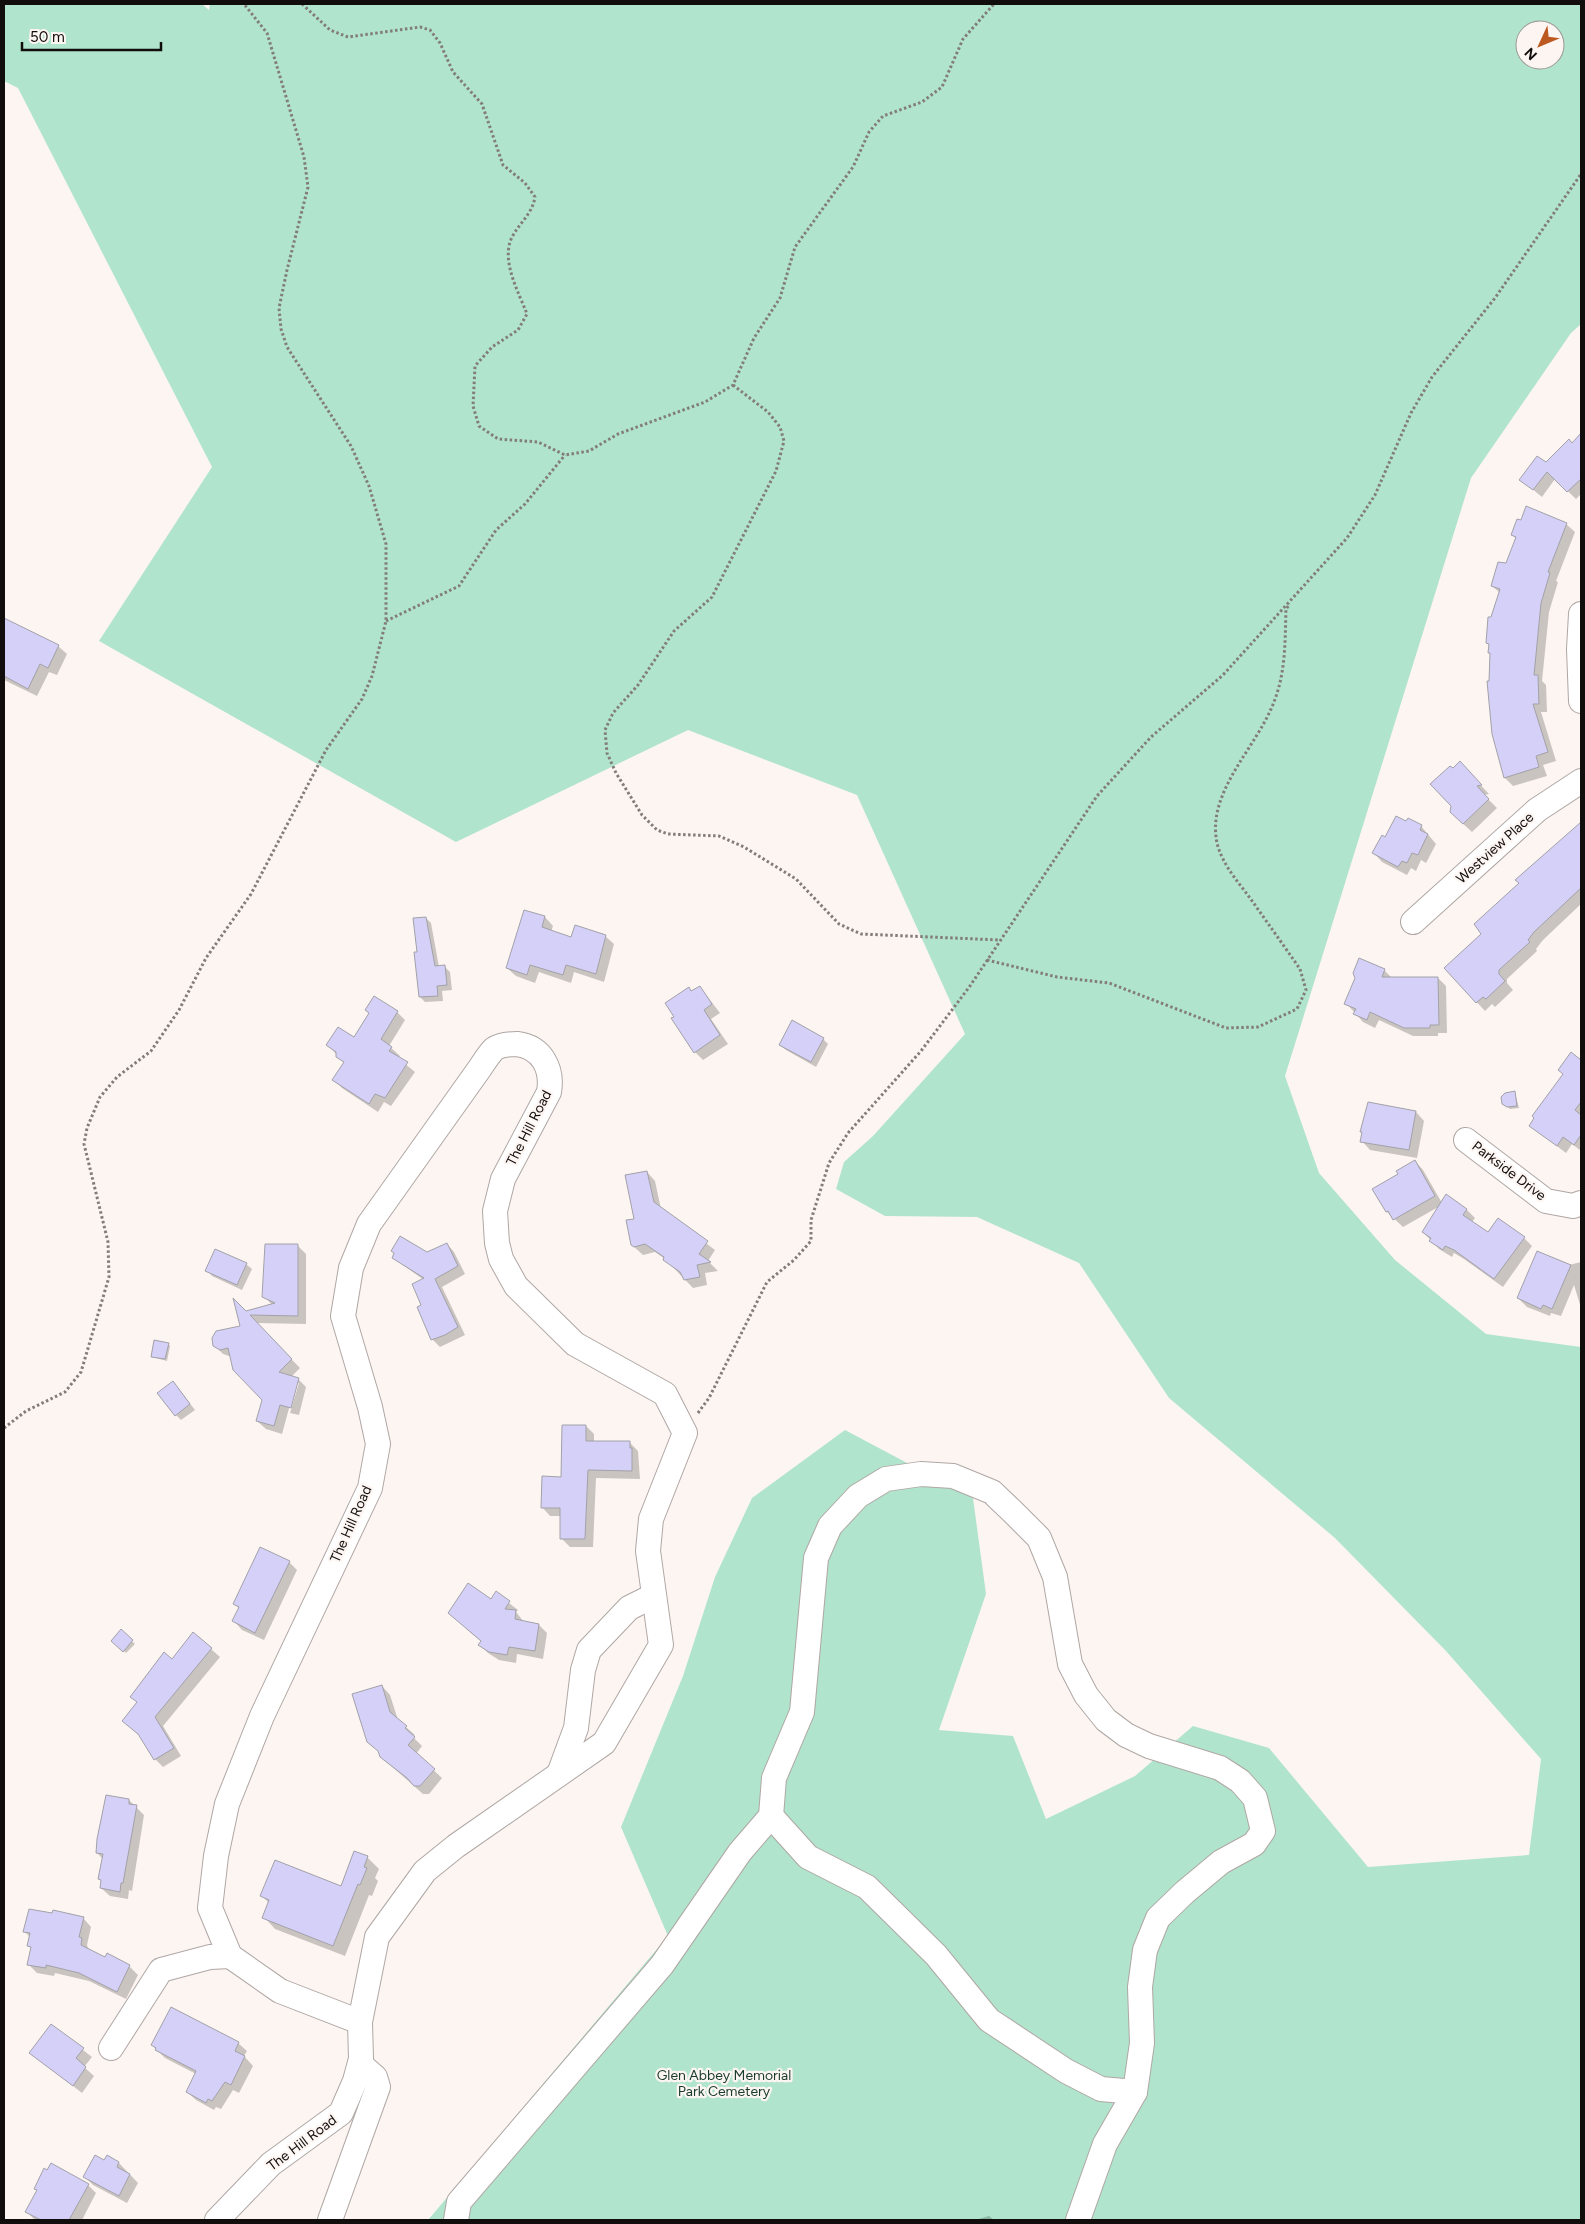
<svg xmlns="http://www.w3.org/2000/svg" width="1585" height="2224" font-family="Figtree,sans-serif">
  <rect width="100%" height="100%" fill="#fdf5f2"/>
  <path fill="#b1e4cc" fill-rule="evenodd" d="M4,4h198l7,6 1,-6h1371v320l-10,9 -100,145 -186,598 34,97 76,87 91,74 95,13v873h-1153l240,-284 -47,-109 62,-151 32,-99 37,-79 93,-68 128,68 13,96 -47,136 74,6 33,83 89,-43 58,-50 76,22 99,119 161,-12 12,-96 -95,-108 -111,-113 -166,-140 -90,-135 -102,-46 -92,-1 -49,-27 8,-27 29,-26 92,-102 -108,-239 -169,-65 -232,112 -357,-201 113,-174 -194,-379 -14,-7zM1525,30h30v30h-30z"/>
  <g fill="#0003">
    <polygon points="1581,435 1581,494 1576,499 1555,479 1542,497 1521,480 1547,464"/>
    <polygon points="1566,524 1575,532 1556,581 1558,582 1549,612 1542,681 1546,685 1547,712 1541,712 1556,761 1543,765 1547,776 1513,786 1505,778 1491,682 1491,655 1490,646 1487,643 1500,593 1492,586 1507,565 1516,539 1513,535"/>
    <polygon points="4,619 58,646 67,654 57,675 49,672 37,696 4,680"/>
    <polygon points="1460,763 1489,794 1484,795 1497,808 1472,832 1460,821 1453,770"/>
    <polygon points="1407,823 1421,826 1436,844 1426,863 1421,860 1416,871 1411,868 1407,875 1382,862 1374,853 1386,839"/>
    <polygon points="1576,828 1581,833 1581,904 1543,940 1536,949 1537,951 1507,979 1507,983 1513,990 1495,1007 1492,1004 1485,1011 1445,968 1483,934 1520,883"/>
    <polygon points="525,911 545,917 553,926 551,932 572,938 605,936 614,944 604,982 574,972 571,983 539,972 535,983 516,976 507,968"/>
    <polygon points="426,918 431,923 439,967 444,966 450,972 452,990 442,991 443,1001 425,1002 420,997 418,953"/>
    <polygon points="1384,970 1392,978 1438,978 1446,986 1447,1033 1438,1033 1438,1036 1413,1036 1379,1020 1375,1028 1363,1022 1346,1003 1356,978"/>
    <polygon points="700,987 720,1013 711,1019 728,1044 703,1060 695,1052 692,992"/>
    <polygon points="397,1012 405,1020 389,1046 400,1056 398,1058 415,1072 391,1106 384,1102 378,1112 342,1088 334,1080 344,1063 328,1045 354,1039"/>
    <polygon points="823,1039 828,1044 816,1067 786,1050 780,1045"/>
    <polygon points="1571,1054 1581,1059 1581,1151 1572,1144 1566,1153 1530,1126 1564,1074"/>
    <polygon points="1515,1093 1519,1108 1510,1109 1506,1106"/>
    <polygon points="1366,1108 1416,1112 1424,1121 1417,1158 1370,1150 1362,1141"/>
    <polygon points="1415,1161 1423,1170 1442,1203 1447,1196 1467,1210 1475,1218 1472,1222 1488,1234 1524,1238 1532,1246 1503,1287 1464,1259 1454,1253 1452,1257 1439,1249 1423,1232 1440,1206 1403,1227 1387,1212 1399,1175"/>
    <polygon points="647,1172 655,1181 661,1209 715,1250 708,1261 718,1271 705,1273 707,1285 693,1288 665,1259 655,1252 643,1255 632,1245 636,1220"/>
    <polygon points="447,1244 454,1252 465,1274 442,1287 465,1335 440,1347 432,1339 423,1306 424,1280 393,1258 427,1253"/>
    <polygon points="298,1246 306,1254 306,1324 256,1323 300,1368 291,1377 298,1379 306,1387 299,1415 290,1413 299,1383 296,1383 282,1434 266,1429 257,1421 264,1400 232,1357 223,1354 214,1345 241,1326 245,1312 272,1305 264,1296"/>
    <polygon points="1581,1262 1581,1308 1574,1285 1561,1316 1551,1313 1550,1316 1527,1307 1518,1298 1569,1265"/>
    <polygon points="246,1264 252,1269 242,1290 212,1276 207,1270"/>
    <polygon points="168,1344 170,1346 167,1361 152,1357"/>
    <polygon points="178,1388 195,1410 181,1420 176,1415"/>
    <polygon points="586,1426 594,1434 594,1442 630,1443 638,1451 640,1479 596,1478 593,1547 570,1547 562,1539 562,1516 550,1516 542,1507 563,1478"/>
    <polygon points="289,1562 297,1570 264,1640 242,1630 234,1621 240,1609 234,1604"/>
    <polygon points="496,1593 518,1610 516,1612 524,1622 539,1625 547,1633 543,1659 517,1654 516,1663 499,1660 488,1653 480,1645 482,1642 470,1632"/>
    <polygon points="121,1631 135,1644 126,1653 113,1641"/>
    <polygon points="194,1634 220,1657 163,1726 181,1756 163,1767 155,1759 138,1702"/>
    <polygon points="382,1686 390,1695 398,1720 415,1735 413,1737 422,1746 416,1754 442,1778 429,1794 423,1794 381,1757"/>
    <polygon points="129,1800 144,1815 132,1891 129,1890 128,1899 110,1896 101,1888 102,1881 100,1879 103,1859 97,1853"/>
    <polygon points="367,1857 379,1869 375,1878 378,1881 372,1896 369,1895 345,1956 275,1929 264,1917 269,1903 262,1896 341,1888"/>
    <polygon points="83,1918 91,1927 87,1945 89,1951 106,1959 108,1955 129,1966 138,1975 126,1999 89,1981 55,1973 54,1976 37,1973 29,1965 32,1949 28,1945 30,1937 25,1932"/>
    <polygon points="52,2026 92,2057 84,2067 94,2076 82,2093 31,2053"/>
    <polygon points="238,2043 247,2051 244,2056 253,2066 239,2093 233,2090 221,2109 216,2107 214,2110 196,2100 187,2092 196,2074 165,2058 152,2045"/>
    <polygon points="107,2157 119,2163 138,2183 127,2203 93,2185 85,2177 105,2162"/>
    <polygon points="88,2185 96,2193 82,2220 35,2220 27,2212 38,2191 36,2189"/>
    <polygon points="989,2216 994,2220 975,2220"/>
  </g>
  <g fill="#d5d0f7" stroke="#a2a1a8">
    <polygon points="1581,433 1581,479 1567,492 1547,472 1533,490 1519,480 1537,456 1546,462 1569,439 1572,443"/>
    <polygon points="1526,506 1567,523 1548,572 1550,573 1541,603 1534,675 1538,675 1539,704 1533,704 1548,752 1536,756 1539,767 1504,778 1492,734 1487,681 1489,681 1490,653 1488,653 1489,644 1486,643 1488,617 1491,617 1500,589 1491,586 1498,562 1506,563 1516,537 1511,535 1517,519 1521,520"/>
    <polygon points="4,618 59,645 48,668 40,664 28,689 4,676"/>
    <polygon points="1460,761 1482,785 1477,786 1489,799 1463,824 1450,812 1451,806 1430,784 1450,766 1453,768"/>
    <polygon points="1396,816 1406,821 1408,818 1422,825 1420,830 1428,834 1418,855 1412,853 1407,863 1402,861 1398,867 1372,853 1382,835 1385,837"/>
    <polygon points="1581,822 1581,888 1534,932 1528,940 1530,942 1499,970 1499,974 1505,981 1486,999 1483,997 1476,1003 1444,968 1481,934 1474,924 1519,883 1515,880"/>
    <polygon points="524,910 545,916 542,927 571,937 575,925 606,935 596,974 566,965 563,975 530,965 527,975 506,968"/>
    <polygon points="426,917 435,966 445,965 447,985 437,986 438,996 419,997 414,952 417,952 413,918"/>
    <polygon points="1359,958 1385,969 1382,977 1438,977 1439,1025 1430,1025 1430,1028 1404,1028 1370,1012 1367,1020 1353,1014 1356,1009 1344,1004 1355,978 1353,973"/>
    <polygon points="700,986 712,1004 704,1010 720,1035 694,1053 671,1018 674,1017 665,1003 689,987 691,991"/>
    <polygon points="374,996 398,1011 381,1039 392,1047 389,1051 408,1062 385,1098 375,1094 369,1104 332,1080 344,1062 336,1057 336,1052 326,1045 338,1027 354,1037 369,1013 365,1010"/>
    <polygon points="792,1020 824,1038 811,1062 779,1045"/>
    <polygon points="1571,1052 1581,1060 1581,1102 1575,1110 1581,1115 1581,1135 1574,1145 1563,1137 1557,1146 1529,1126 1534,1118 1532,1116 1563,1074 1558,1070"/>
    <polygon points="1515,1091 1517,1106 1507,1107 1502,1104 1501,1097 1505,1093"/>
    <polygon points="1368,1102 1416,1111 1409,1150 1360,1142 1362,1132 1360,1132"/>
    <polygon points="1415,1160 1435,1196 1393,1220 1388,1211 1386,1212 1372,1189 1398,1174 1396,1171"/>
    <polygon points="647,1171 654,1202 708,1241 699,1254 711,1262 697,1265 700,1277 684,1280 680,1272 663,1260 664,1257 645,1244 634,1247 631,1245 626,1220 634,1219 625,1175"/>
    <polygon points="1446,1194 1467,1209 1463,1215 1488,1232 1498,1218 1525,1237 1494,1279 1454,1250 1445,1246 1443,1250 1429,1241 1431,1238 1422,1232"/>
    <polygon points="400,1236 427,1252 447,1243 458,1266 435,1279 458,1327 445,1335 431,1340 417,1307 421,1305 412,1284 424,1278 392,1258 394,1253 391,1251"/>
    <polygon points="265,1244 298,1244 298,1316 250,1315 292,1359 279,1372 299,1378 291,1408 280,1405 274,1426 256,1421 262,1400 233,1370 228,1348 220,1350 213,1346 212,1338 216,1331 240,1326 233,1298 246,1311 275,1303 262,1297"/>
    <polygon points="215,1249 247,1263 237,1285 205,1271"/>
    <polygon points="1537,1251 1571,1265 1552,1309 1543,1305 1541,1309 1517,1298"/>
    <polygon points="154,1340 169,1343 165,1359 151,1357"/>
    <polygon points="173,1381 190,1404 175,1416 157,1393"/>
    <polygon points="562,1425 586,1425 586,1441 630,1441 630,1448 632,1448 632,1471 588,1470 585,1539 560,1539 560,1508 541,1508 542,1476 561,1477"/>
    <polygon points="260,1547 290,1561 255,1633 232,1621 239,1607 233,1604"/>
    <polygon points="468,1583 491,1599 496,1591 510,1601 505,1609 516,1610 515,1619 539,1624 535,1651 509,1647 507,1655 489,1652 478,1645 481,1641 448,1613"/>
    <polygon points="121,1629 133,1640 123,1652 111,1641"/>
    <polygon points="193,1632 212,1648 155,1717 174,1748 154,1760 138,1734 122,1721 137,1702 130,1697 164,1652 172,1659"/>
    <polygon points="382,1685 390,1712 407,1726 405,1728 415,1737 408,1745 435,1769 420,1786 414,1786 407,1778 380,1757 378,1751 367,1742 352,1694"/>
    <polygon points="106,1795 129,1799 129,1804 137,1805 123,1883 121,1883 120,1892 100,1888 101,1880 98,1879 103,1854 96,1853 97,1839"/>
    <polygon points="354,1851 368,1856 364,1867 367,1868 360,1885 358,1884 333,1946 262,1918 269,1900 260,1896 275,1860 341,1886"/>
    <polygon points="29,1909 52,1913 53,1910 84,1917 79,1937 82,1938 81,1945 105,1957 107,1953 130,1965 117,1992 79,1973 46,1965 46,1968 27,1965 31,1947 27,1946 30,1933 23,1932"/>
    <polygon points="171,2007 239,2042 235,2051 245,2056 231,2085 225,2082 212,2101 208,2099 206,2103 186,2092 196,2071 155,2050 156,2048 151,2045"/>
    <polygon points="51,2024 84,2048 76,2058 86,2067 73,2086 29,2053"/>
    <polygon points="95,2155 104,2160 107,2155 119,2162 117,2167 130,2174 119,2196 83,2177"/>
    <polygon points="51,2163 89,2184 69,2220 41,2220 25,2212 37,2190 34,2189 44,2168 47,2170"/>
  </g>
  <g fill="none" stroke-linecap="round" stroke-linejoin="round">
    <g stroke="#afa7a4" stroke-width="26">
      <g id="minor">
        <polyline points="1581,614 1579,649 1581,701"/>
        <polyline points="1413,922 1537,810 1581,781"/>
        <polyline points="1466,1140 1546,1201 1573,1206 1581,1203"/>
        <polyline points="559,1774 576,1728 583,1670 589,1650 629,1608 653,1596"/>
        <polyline points="771,1816 808,1857 867,1887 936,1955 989,2020 1066,2071 1101,2089 1135,2092 1105,2144 1078,2220"/>
        <polyline points="111,2048 161,1970 210,1957 230,1956"/>
        <path d="M217,2220l54,-56 70,-51 14,-32 6,-22 -1,-37 17,-85 48,-66 31,-25 148,-103 57,-98 -13,-94 3,-32 34,-86 -20,-39 -90,-50 -59,-58 -15,-27 -4,-16 -2,-32 8,-32 46,-87c4,-23 -7,-45 -32,-48 -7,0 -17,1 -23,5 -5,5 -10,13 -14,19l-111,156 -18,44 -8,48 27,91 8,37 -8,44 -108,228 -35,88 -11,52 -6,52 20,48 50,35 80,31"/>
        <polyline points="330,2220 378,2087 375,2077 360,2064"/>
        <polyline points="456,2220 459,2202 662,1965 740,1852 771,1816 774,1778 802,1712 816,1558 830,1526 858,1496 886,1479 921,1474 953,1476 992,1492 1013,1512 1039,1538 1055,1577 1070,1664 1086,1695 1106,1720 1126,1735 1149,1746 1220,1768 1240,1781 1255,1798 1263,1831 1254,1844 1221,1862 1185,1892 1158,1918 1145,1950 1140,1987 1142,2043 1135,2092"/>
      </g>
    </g>
    <g stroke="#827d7b" stroke-width="3" stroke-dasharray="2.5 2.5" stroke-linecap="butt">
      <path d="M302,4l28,26 18,7 72,-10 10,3 10,13 13,29 29,32 21,61 22,18 10,14c-3,19 -19,28 -25,45 -7,23 9,51 17,72l-9,16 -26,17 -17,19 -2,40 6,20 19,13 40,3 27,13 24,-4 29,-17 87,-32 28,-17 21,-47 26,-40 15,-51 58,-80 16,-35 14,-16 39,-14 20,-15 21,-48 31,-35"/>
      <polyline points="733,385 768,412 780,427 784,441 776,471 712,597 674,631 638,685 613,713 605,730 607,753 616,773 642,815 657,830 668,834 719,836 744,847 796,879 839,924 861,934 1000,940"/>
      <polyline points="386,621 459,586 496,530 525,504 565,455"/>
      <path d="M987,960l70,17 52,6 117,45 32,-1 39,-18 9,-19 -6,-21c-16,-23 -33,-47 -50,-71 -12,-16 -28,-34 -33,-55 -11,-53 42,-97 58,-144 11,-29 10,-60 11,-90l4,-5"/>
      <polyline points="698,1413 709,1398 767,1282 794,1260 811,1241 811,1220 829,1163 848,1133 921,1051 970,986 1097,796 1151,737 1223,675 1347,538 1375,495 1411,413 1432,377 1495,298 1581,174"/>
      <polyline points="4,1428 26,1411 65,1392 81,1372 109,1277 108,1242 84,1144 87,1128 100,1097 117,1077 151,1051 179,1010 206,958 251,894 326,750 362,699 372,676 386,621 386,544 369,486 351,446 287,347 281,329 279,308 287,270 308,187 304,157 267,33 244,4"/>
    </g>
    <use href="#minor" stroke="#fff" stroke-width="24"/>
  </g>
  <g text-anchor="middle" dominant-baseline="central" stroke-width="4.5" stroke-linejoin="round" paint-order="stroke">
    <g font-size="14" fill="#100d0c" stroke="#fdf5f2">
      <text transform="translate(1495 848) rotate(-42)">Westview Place</text>
      <text transform="translate(529 1128) rotate(-63)">The Hill Road</text>
      <text transform="translate(1509 1171) rotate(37)">Parkside Drive</text>
      <text transform="translate(351 1524) rotate(-66)">The Hill Road</text>
      <text transform="translate(302 2143) rotate(-37)">The Hill Road</text>
    </g>
    <g font-size="14" fill="#183b2c" stroke="#fdf5f2">
      <text x="724" y="2075">Glen Abbey Memorial<tspan x="724" dy="16">Park Cemetery</tspan></text>
    </g>
  </g>
  <rect width="1585" height="2224" fill="none" stroke="#100d0c" stroke-width="10"/>
  <g transform="translate(1540 45) rotate(226)"><circle r="24" fill="#fdf5f2" stroke="#9e9896"/>
  <path d="M0-4L9 19L0 12L-9 19Z" fill="#bc5921"/>
  <text y="-8" font-size="14" font-weight="bold" text-anchor="middle" fill="#100d0c">N</text>
  </g>
  <path d="M22 42v8h139v-8" fill="none" stroke="#100d0c" stroke-width="2.5"/>
  <text x="30" y="42" font-size="15" fill="#100d0c" stroke="#fdf5f2" stroke-width="4" paint-order="stroke">50 m</text>
</svg>
